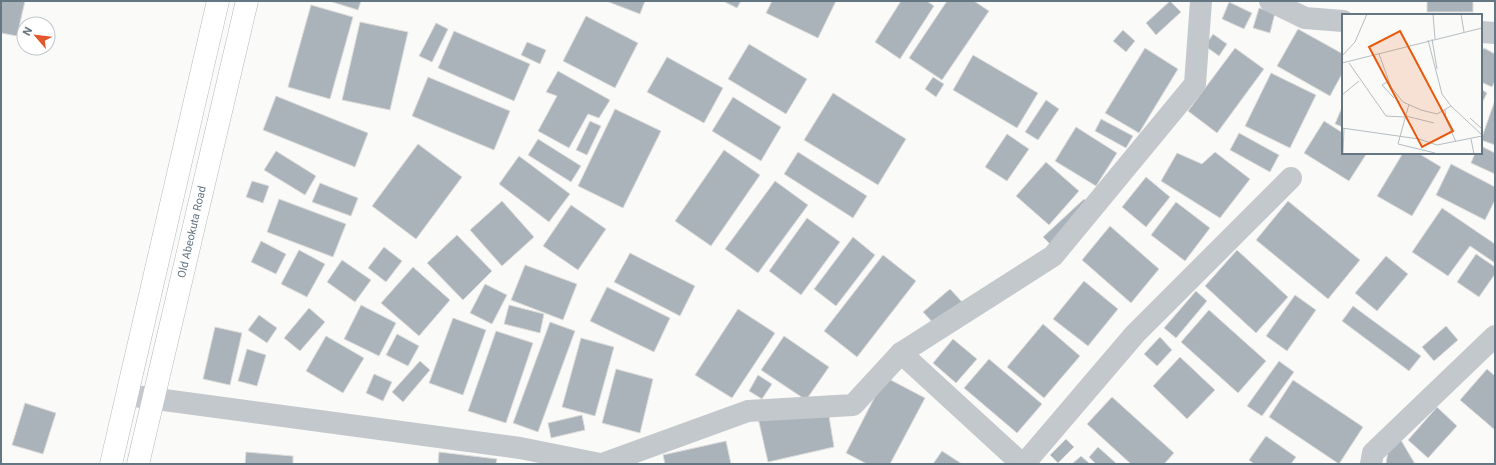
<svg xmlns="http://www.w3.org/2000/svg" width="1496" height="465" font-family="Roboto,sans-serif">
  <rect width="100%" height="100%" fill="#fafaf8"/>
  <g fill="#aab3b9" stroke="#dcdcda">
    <polygon points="1,1 25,1 17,36 1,33"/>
    <polygon points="329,1 361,1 358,10"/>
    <polygon points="606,1 645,1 640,14"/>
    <polygon points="723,1 741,1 737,8"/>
    <polygon points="772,1 836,1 818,38 766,13"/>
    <polygon points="901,1 927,1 934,6 900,59 875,42"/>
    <polygon points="947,1 974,1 989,11 942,80 909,58"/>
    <polygon points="1170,1 1181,12 1156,35 1146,23"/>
    <rect x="1427" y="1" width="46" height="11"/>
    <polygon points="1229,2 1252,13 1244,29 1222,19"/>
    <polygon points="311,5 353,17 330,99 288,87"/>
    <polygon points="1259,8 1275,13 1270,33 1253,28"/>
    <polygon points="586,16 638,43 615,88 563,61"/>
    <polygon points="360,22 408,32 390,110 342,100"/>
    <polygon points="436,23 448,29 432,62 419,56"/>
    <polygon points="1298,29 1343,54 1343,72 1330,96 1277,66"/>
    <polygon points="1123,30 1135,41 1126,52 1113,41"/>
    <polygon points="454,31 530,64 514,101 438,68"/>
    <polygon points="1213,34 1227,44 1219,56 1205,46"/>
    <polygon points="527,42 546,50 540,64 521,55"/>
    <polygon points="749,44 807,79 786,114 728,79"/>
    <polygon points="1145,48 1178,69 1139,133 1105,113"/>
    <polygon points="1235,48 1264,69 1217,133 1188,111"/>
    <polygon points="1484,48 1495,54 1495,81 1492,87 1481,82 1481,53"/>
    <polygon points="973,55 1038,93 1017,128 953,90"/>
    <polygon points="667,57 723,88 704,123 647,92"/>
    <polygon points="558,71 610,100 599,118 588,114 569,148 538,131 557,96 546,92"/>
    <polygon points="1271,73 1316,95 1290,148 1245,126"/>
    <polygon points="428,77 510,111 494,150 412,116"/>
    <polygon points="933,77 944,84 936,97 925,89"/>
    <polygon points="1481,89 1487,93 1481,105"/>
    <polygon points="833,93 906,139 878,185 804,140"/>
    <polygon points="276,96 368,133 355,167 263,130"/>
    <polygon points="733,97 781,127 761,161 712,131"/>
    <polygon points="1046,100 1059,109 1038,140 1025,132"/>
    <polygon points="1495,100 1495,145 1481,140"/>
    <polygon points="1342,107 1343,107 1343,127 1335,124"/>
    <polygon points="615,109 661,131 623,208 578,186"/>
    <polygon points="1101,119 1133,136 1126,148 1095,131"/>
    <polygon points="590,121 601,126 587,155 576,150"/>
    <polygon points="1324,121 1343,133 1343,153 1367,153 1349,181 1304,153"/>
    <polygon points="1076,127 1117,153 1096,186 1055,161"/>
    <polygon points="1239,133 1279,155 1270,172 1230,150"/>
    <polygon points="1007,134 1029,149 1007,181 985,167"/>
    <polygon points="538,139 581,166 571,182 528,155"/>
    <polygon points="418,144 462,177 416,239 372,206"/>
    <polygon points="1481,146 1495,153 1495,174 1471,163 1475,153 1481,153"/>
    <polygon points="724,150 760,175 711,246 675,221"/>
    <polygon points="276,151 316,176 305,195 264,170"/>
    <polygon points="798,152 867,196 853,218 784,174"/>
    <polygon points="1215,152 1250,179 1220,218 1161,181 1177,153 1202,164"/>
    <polygon points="1403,153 1418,153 1441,167 1412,216 1377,196"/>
    <polygon points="519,156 570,194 549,222 499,184"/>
    <polygon points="1046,162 1079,191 1049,225 1016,196"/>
    <polygon points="1451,164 1495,187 1495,200 1485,220 1436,195"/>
    <polygon points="1146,177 1170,197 1146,227 1122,207"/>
    <polygon points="252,181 269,186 263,203 246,197"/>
    <polygon points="775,181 808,205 758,273 725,249"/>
    <polygon points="320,183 358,198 351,216 312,202"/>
    <polygon points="279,199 346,224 333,257 267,232"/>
    <polygon points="1084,199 1090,206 1050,244 1043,237"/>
    <polygon points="502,201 534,237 502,266 470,230"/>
    <polygon points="1288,201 1360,260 1328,299 1256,240"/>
    <polygon points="1176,202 1210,228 1185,261 1151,235"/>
    <polygon points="571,205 606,229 578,270 543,246"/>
    <polygon points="1442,208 1495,244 1495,263 1470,246 1448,276 1412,252"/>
    <polygon points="807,218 840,242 801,295 769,271"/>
    <polygon points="1110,226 1159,269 1131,303 1082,260"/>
    <polygon points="457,235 492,271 463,300 427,263"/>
    <polygon points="853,237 875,255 836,306 814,289"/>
    <polygon points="261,241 286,254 276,274 251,262"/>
    <polygon points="384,247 402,261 386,282 368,268"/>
    <polygon points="299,250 325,264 307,297 281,284"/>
    <polygon points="1237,250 1288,297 1256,333 1205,286"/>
    <polygon points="630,253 695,286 680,316 614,282"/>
    <polygon points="1476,254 1495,267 1495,274 1479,297 1457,282"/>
    <polygon points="883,255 916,281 857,357 824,331"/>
    <polygon points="1386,256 1408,274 1377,311 1355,293"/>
    <polygon points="342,260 371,280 355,302 327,282"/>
    <polygon points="525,265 577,284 563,320 511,300"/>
    <polygon points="413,267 450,300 419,336 381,303"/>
    <polygon points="1084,281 1118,309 1088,346 1053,319"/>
    <polygon points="485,284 507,295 492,324 470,313"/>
    <polygon points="607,287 670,318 654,352 590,321"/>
    <polygon points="950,289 963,303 936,326 923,312"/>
    <polygon points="1196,291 1207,301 1176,338 1164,328"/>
    <polygon points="1295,295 1316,310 1287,351 1266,336"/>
    <polygon points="361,305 396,323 379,356 344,339"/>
    <polygon points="509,305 544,314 540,333 504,324"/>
    <polygon points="1353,306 1421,356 1409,371 1342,321"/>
    <polygon points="309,308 325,322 300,351 284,338"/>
    <polygon points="738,309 775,333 732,398 695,375"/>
    <polygon points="1209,310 1266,361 1238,393 1181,342"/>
    <polygon points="259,315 277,328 267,343 248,330"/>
    <polygon points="453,318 486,330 463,395 429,383"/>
    <polygon points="550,322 575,331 538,432 513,423"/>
    <polygon points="1043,324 1080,356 1044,398 1007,367"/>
    <polygon points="1446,326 1458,340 1434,361 1422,347"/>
    <polygon points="215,327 242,333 230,385 203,379"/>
    <polygon points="496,331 533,343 506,423 468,411"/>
    <polygon points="397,334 419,346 408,366 386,355"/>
    <polygon points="326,336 364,358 343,393 306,371"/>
    <polygon points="784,336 829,367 806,400 761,370"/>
    <polygon points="1160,337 1172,350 1157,366 1144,354"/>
    <polygon points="581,338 614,347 595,416 562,407"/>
    <polygon points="953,339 977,359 956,383 933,363"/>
    <polygon points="247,349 266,355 257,386 238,381"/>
    <polygon points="1180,357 1215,390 1187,419 1153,386"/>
    <polygon points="989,359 1042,404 1017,433 964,388"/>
    <polygon points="420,361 430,370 403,402 392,392"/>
    <polygon points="1279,361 1294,372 1262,416 1247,406"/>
    <polygon points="616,369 653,379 640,433 602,423"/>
    <polygon points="1487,369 1495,376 1495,430 1460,400"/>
    <polygon points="374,374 392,382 383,401 366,393"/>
    <polygon points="758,375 772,384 762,399 749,391"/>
    <polygon points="885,377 925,398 890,464 867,464 846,453"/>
    <polygon points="1293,380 1363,427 1339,464 1269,417"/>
    <polygon points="1112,397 1174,453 1164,464 1131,464 1087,424"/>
    <polygon points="25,403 56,413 43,454 12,445"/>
    <polygon points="1437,407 1457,426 1428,458 1408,440"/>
    <polygon points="828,410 834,447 768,462 758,418"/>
    <polygon points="582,415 585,430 551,438 548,423"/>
    <polygon points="1398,435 1415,464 1386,464 1389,444"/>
    <polygon points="1266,436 1296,457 1291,464 1254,464 1249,460"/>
    <polygon points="1066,439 1074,447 1058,463 1050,455"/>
    <polygon points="726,441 731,464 665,464 663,455"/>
    <polygon points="1098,447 1117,464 1096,464 1089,457"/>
    <polygon points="942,451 962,464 933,464"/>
    <polygon points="246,452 293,456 293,464 245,464"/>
    <polygon points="439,452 497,459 496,464 438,464"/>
    <polygon points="1081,456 1090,464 1072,464"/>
  </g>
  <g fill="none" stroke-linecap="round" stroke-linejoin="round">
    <g stroke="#b4b9bd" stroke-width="23">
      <g id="highway">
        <polyline points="111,464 218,1"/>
        <polyline points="138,464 247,1"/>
      </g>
    </g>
    <g stroke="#c3c8cc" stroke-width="22">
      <polyline points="1270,1 1305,18 1343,21"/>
      <polyline points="1481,32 1495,33"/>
      <polyline points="901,353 1022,464"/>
      <polyline points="127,395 520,448 600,464"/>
      <polyline points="602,464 748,411 853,405 901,353 1053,256 1195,84 1201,1"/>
      <polyline points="1024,464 1135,334 1291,178"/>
      <polyline points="1371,464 1373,453 1495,336"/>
    </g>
    <use href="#highway" stroke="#fff" stroke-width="22"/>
  </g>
  <g text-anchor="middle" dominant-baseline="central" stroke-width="4" stroke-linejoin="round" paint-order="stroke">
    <g font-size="11" fill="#657683" stroke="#fff">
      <text transform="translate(192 232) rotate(-77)">Old Abeokuta Road</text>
    </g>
  </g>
  <g transform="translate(1342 14)">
    <rect width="140" height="140" fill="#fafaf8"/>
    <path fill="none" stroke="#b5bdc2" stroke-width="1" d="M91,0l2,25M119,0l3,18M90,25l5,30M86,26l14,54 9,12 31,29M37,40l12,33 12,15 18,8 16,4 14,-8M0,42l13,-14 12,-28M0,49l140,-35M7,49l37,53 19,1M47,67l-7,4 12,13M0,81l17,-14M67,90l-11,40 37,9M103,96l1,9 10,23M64,102l28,7M128,104l12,11M0,114l77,11 18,6 45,-9M129,125l3,15M1,140l1,-26"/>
    <path fill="#e8590c" fill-opacity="0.15" stroke="#e8590c" stroke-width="2" d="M58,17l53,100 -31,16 -53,-100z"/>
    <rect width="140" height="140" fill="none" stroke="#657683" stroke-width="2"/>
  </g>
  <rect width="1496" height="465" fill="none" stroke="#657683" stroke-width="4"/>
  <g transform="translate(36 36) rotate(298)"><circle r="19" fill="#ffffff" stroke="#c1c8cd"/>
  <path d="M0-3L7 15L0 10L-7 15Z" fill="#e4572e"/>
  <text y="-6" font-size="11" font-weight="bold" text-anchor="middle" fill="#657683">N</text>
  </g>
</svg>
